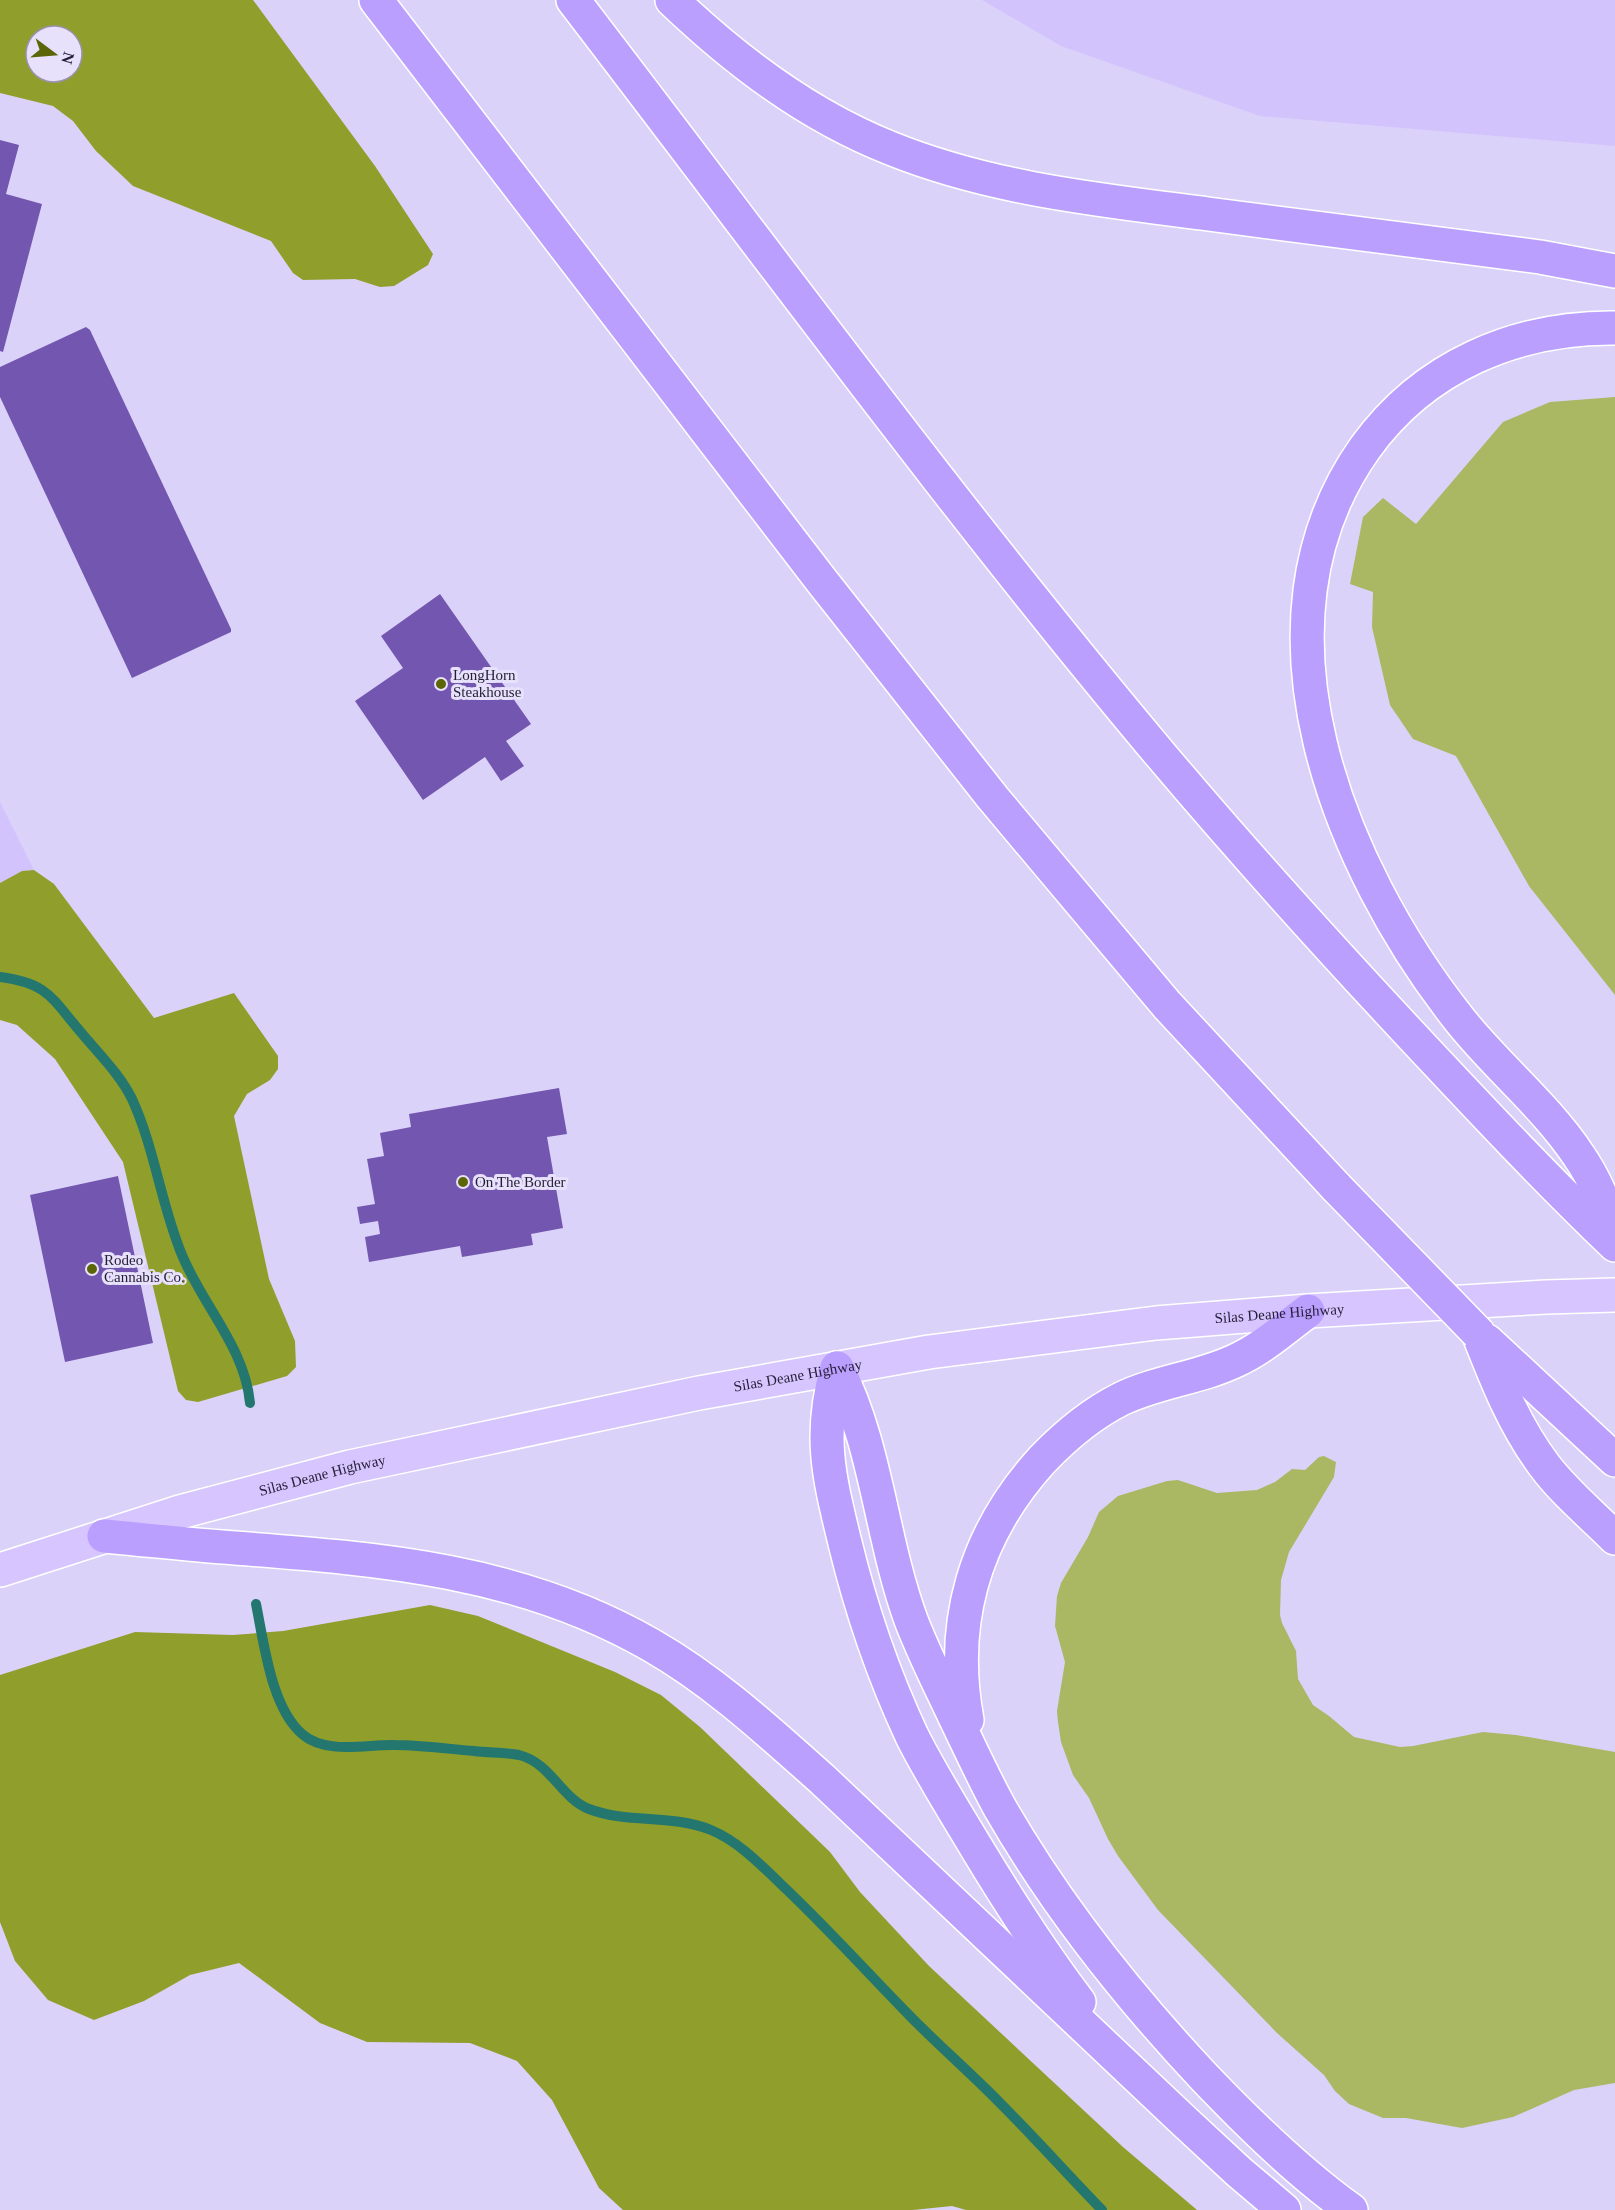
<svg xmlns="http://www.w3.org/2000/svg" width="1615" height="2210" font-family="Georgia,serif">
  <rect width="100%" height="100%" fill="#dbd2f9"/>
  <g fill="#d2c3fd">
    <polygon points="982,0 1615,0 1615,146 1260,116 1061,46"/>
    <polygon points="0,802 34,870 22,871 0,883"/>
  </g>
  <g fill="#aab763">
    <polygon points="1615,397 1615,995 1529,886 1456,756 1413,739 1390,705 1372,627 1373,592 1350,584 1363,517 1383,498 1416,524 1503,422 1550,402"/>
    <polygon points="1324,1456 1336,1462 1334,1477 1289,1552 1281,1580 1280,1615 1282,1623 1296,1651 1298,1679 1313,1705 1329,1716 1354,1737 1400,1747 1413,1746 1483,1732 1516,1735 1615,1752 1615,2083 1574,2090 1513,2117 1462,2128 1406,2118 1383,2118 1349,2104 1335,2091 1324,2075 1277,2033 1158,1910 1118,1856 1108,1839 1089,1798 1073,1775 1061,1742 1058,1722 1057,1711 1065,1662 1055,1626 1057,1596 1061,1583 1088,1537 1099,1512 1118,1496 1167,1481 1178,1480 1217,1493 1257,1490 1275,1482 1292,1469 1305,1470 1319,1457"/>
  </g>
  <g fill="#909e2b" fill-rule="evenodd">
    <path d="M0,0h253l122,166 58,88 -5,11 -34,21 -14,1 -25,-8 -52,1 -10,-7 -22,-32 -138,-55 -37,-35 -23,-30 -20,-15 -53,-13zM36,36h36v36h-36z"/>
    <polygon points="34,870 54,884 154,1018 234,993 278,1056 278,1069 270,1080 247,1094 234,1116 269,1279 295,1341 296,1367 287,1376 198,1402 186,1400 178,1391 123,1162 55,1059 17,1025 0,1020 0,883 22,871"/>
    <polygon points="430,1605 478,1616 615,1672 661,1695 700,1727 830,1852 860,1892 929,1966 1123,2147 1197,2210 966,2210 952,2206 913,2210 623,2210 599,2188 552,2100 517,2061 470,2043 367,2042 320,2023 239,1963 190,1975 144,2001 94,2020 48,2000 15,1961 0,1922 0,1675 135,1632 233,1635 283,1631"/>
  </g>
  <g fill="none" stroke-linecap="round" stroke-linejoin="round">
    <g stroke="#24776e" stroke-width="10">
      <path d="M0,977c47,6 51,20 79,53 18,22 41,44 53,69 23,50 29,106 50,156 21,51 63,93 68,148"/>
      <path d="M256,1604c8,39 15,103 46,130 24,21 65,10 93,11 26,0 53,4 79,6 14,2 31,1 45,4 32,8 42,43 70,54 39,15 84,5 122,21 29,12 53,38 75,59 42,40 81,83 122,125 30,31 63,59 93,90 34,34 67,71 101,106"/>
    </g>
  </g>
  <g fill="#7356af">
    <polygon points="0,140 19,145 6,194 42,204 3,352 0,351"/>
    <polygon points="86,327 90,330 231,629 231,632 132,678 0,397 0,367"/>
    <polygon points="440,594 531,724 506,741 524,766 501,781 485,757 423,800 355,701 403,668 381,636"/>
    <polygon points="559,1088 567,1134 547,1137 563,1228 531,1234 533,1245 462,1257 460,1246 369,1262 365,1237 380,1234 378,1221 360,1224 357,1207 375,1204 367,1159 384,1156 380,1133 411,1127 409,1114"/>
    <polygon points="118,1176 153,1343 65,1362 30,1195"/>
  </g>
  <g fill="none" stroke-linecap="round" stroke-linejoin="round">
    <g stroke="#fff" stroke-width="36">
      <g id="primary">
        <path id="s1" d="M0,1570l180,-58 170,-45 349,-74 230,-41 227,-29 152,-12 238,-14 69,-2"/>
      </g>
    </g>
    <g stroke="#fff" stroke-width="36">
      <g id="motorway">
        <polyline points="376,0 821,580 993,798 1167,1005 1337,1188"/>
        <path d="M573,0c194,253 382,510 587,754 86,102 176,201 267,298 61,65 123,131 188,193"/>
        <path d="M672,0c64,61 135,115 218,148 101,41 210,52 318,66 110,15 221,29 332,43l75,14"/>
        <path d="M1615,328c-99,-1 -191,38 -250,120 -125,176 -26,419 94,571 37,47 87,87 120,137 16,23 26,49 36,75"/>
        <path d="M1478,1333c18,46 36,92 66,132 20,27 47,49 71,73"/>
        <polyline points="1487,1341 1615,1460"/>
        <path d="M837,1368c40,79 44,170 74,252 13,34 29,65 44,97 15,31 29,62 45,91 57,99 127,187 205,270 45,47 93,94 146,132"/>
        <path d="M837,1368c-19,68 -8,109 8,175 16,66 38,131 67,193 19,38 42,74 64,111 32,53 65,105 103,155"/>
        <path d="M104,1536c44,4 88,9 131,12 146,11 286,22 416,97 63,36 117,86 171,134l362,342 55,51 45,38"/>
        <path d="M967,1720c-18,-98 8,-186 75,-260 23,-24 49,-46 79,-61 37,-18 79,-21 116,-39 26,-12 48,-32 71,-49"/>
      </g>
    </g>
    <use href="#primary" stroke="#d6c5ff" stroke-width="33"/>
    <use href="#motorway" stroke="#bb9fff" stroke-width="33"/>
    <g stroke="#fff" stroke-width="36" stroke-linecap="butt">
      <polyline id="motorway-bridge" points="1337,1188 1478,1333"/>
    </g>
    <use href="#motorway-bridge" stroke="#bb9fff" stroke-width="33"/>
  </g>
  <g fill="#5c6507" stroke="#e7e1fb" stroke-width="2">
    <circle cx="441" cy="684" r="6"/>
    <circle cx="463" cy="1182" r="6"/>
    <circle cx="92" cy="1269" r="6"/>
  </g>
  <g text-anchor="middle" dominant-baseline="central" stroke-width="6" stroke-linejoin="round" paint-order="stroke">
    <g font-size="15" fill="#241d35" stroke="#e7e1fb" text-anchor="start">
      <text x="453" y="675">LongHorn<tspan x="453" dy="17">Steakhouse</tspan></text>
      <text x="475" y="1182">On The Border</text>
      <text x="104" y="1260">Rodeo<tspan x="104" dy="17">Cannabis Co.</tspan></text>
    </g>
    <g font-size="15" fill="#241d35" stroke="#e7e1fb">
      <text stroke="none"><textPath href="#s1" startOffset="1308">Silas Deane Highway</textPath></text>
      <text stroke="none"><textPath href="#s1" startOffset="822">Silas Deane Highway</textPath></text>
      <text stroke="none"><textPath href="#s1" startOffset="336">Silas Deane Highway</textPath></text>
    </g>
  </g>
  <g transform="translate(54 54) rotate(106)"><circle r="28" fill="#e7e1fb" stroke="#9993ac" stroke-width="1.5"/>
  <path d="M0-4.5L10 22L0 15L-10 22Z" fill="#5c6507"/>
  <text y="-9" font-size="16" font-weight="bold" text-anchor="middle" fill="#241d35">N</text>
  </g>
</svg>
